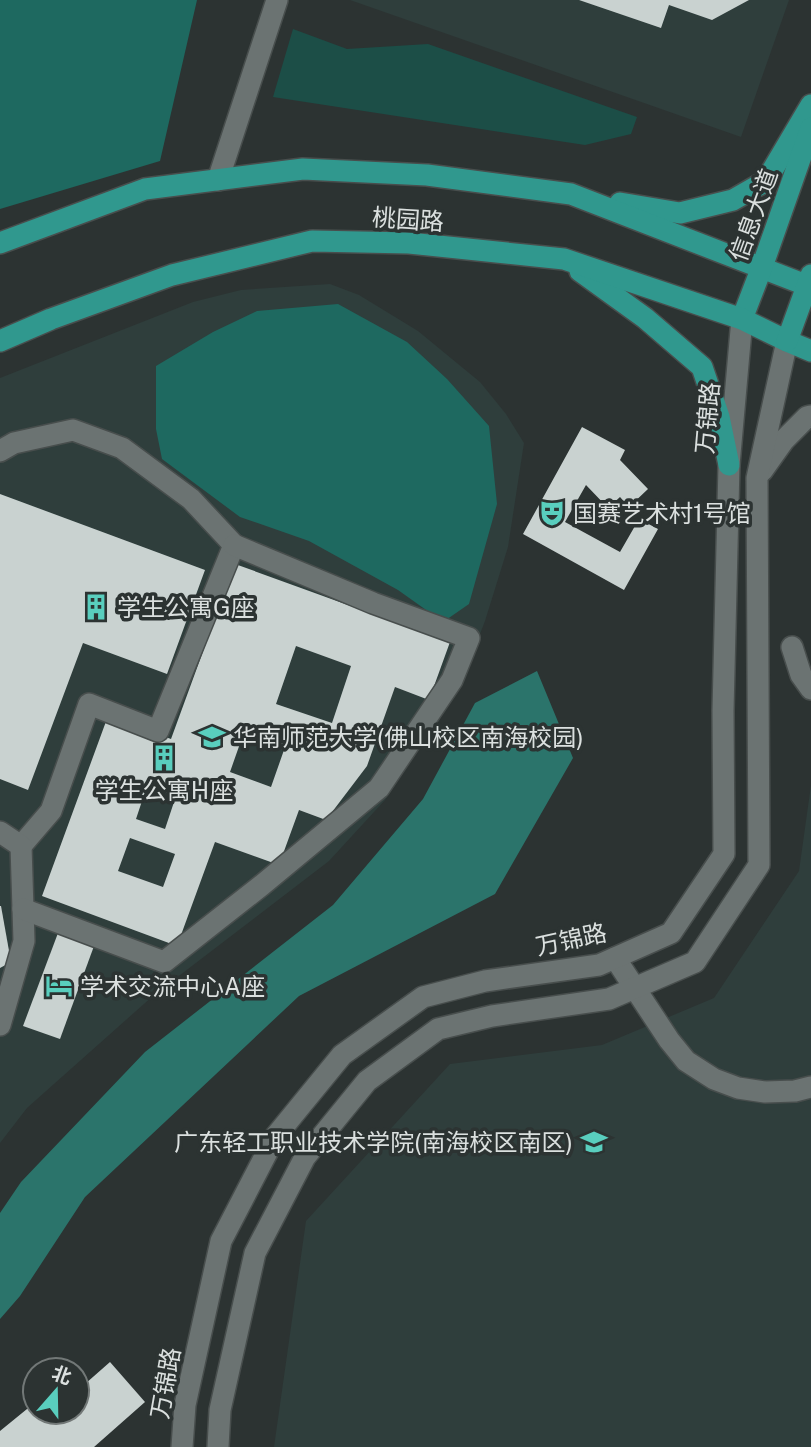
<svg xmlns="http://www.w3.org/2000/svg" width="811" height="1447" font-family="'Public Sans','Noto Sans SC',sans-serif">
  <rect width="100%" height="100%" fill="#2c3332"/>
  <g fill="#2f3e3c">
    <polygon points="350,0 789,0 741,137"/>
    <polygon points="330,284 359,295 418,331 480,382 506,414 524,443 508,547 485,621 464,675 385,800 329,861 154,995 27,1108 0,1143 0,378 193,302 241,290"/>
    <polygon points="811,785 811,1447 274,1447 306,1221 450,1064 602,1045 714,998 799,871"/>
  </g>
  <polygon fill="#1c4e47" points="293,29 347,49 428,44 637,117 631,134 585,145 273,97"/>
  <g fill="#1e6960">
    <polygon points="0,0 197,0 160,161 0,209"/>
    <polygon points="338,304 407,342 447,379 489,426 497,504 469,604 443,622 398,590 309,541 240,517 162,459 156,429 156,366 213,332 257,311"/>
  </g>
  <polygon fill="#2b746b" points="537,671 573,758 495,894 299,996 85,1197 20,1296 0,1319 0,1213 21,1182 145,1052 333,905 423,799 475,703"/>
  <g fill="#c9d2d0" fill-rule="evenodd">
    <polygon points="579,0 749,0 712,20 669,5 661,28"/>
    <polygon points="582,427 625,450 620,460 648,489 629,507 620,497 608,508 586,485 565,522 620,552 639,519 658,529 624,590 523,534"/>
    <polygon points="0,494 205,570 167,674 83,643 28,790 0,779"/>
    <path d="M235,564l215,78 -21,58 -34,-13 -28,79 -41,54 -27,-10 -20,55 -64,-23 -38,104 -135,-50 66,-180 63,23zM296,646l55,20 -19,57 -56,-19zM243,735l41,15 -13,37 -41,-15zM147,786l29,10 -11,33 -29,-10zM130,838l45,16 -12,33 -45,-16z"/>
    <polygon points="0,906 1,906 11,962 0,968"/>
    <polygon points="58,933 94,946 60,1039 23,1026"/>
    <polygon points="110,1362 145,1402 94,1447 0,1447 0,1431 27,1409 35,1409 35,1412 77,1412 77,1391"/>
  </g>
  <g fill="none" stroke-linecap="round" stroke-linejoin="round">
    <g stroke="#484e4d" stroke-width="24">
      <g id="minor">
        <polyline points="218,180 277,0"/>
        <polyline points="0,451 14,443 73,430 122,448 191,499 234,545 158,731 89,704 51,811 21,846"/>
        <polyline points="762,471 784,440 807,417 811,416"/>
        <polyline points="792,647 801,675 811,689"/>
        <polyline points="0,832 21,846 24,941 0,1025"/>
        <polyline points="23,909 164,962 262,885 379,788 452,680 469,638 373,603 234,545"/>
        <polyline points="615,958 669,1040 686,1061 714,1079 738,1088 765,1092 795,1091 811,1087"/>
        <polyline points="182,1447 185,1405 221,1241 275,1137 342,1055 423,997 485,981 599,965 671,933 724,854 723,711 729,465 742,319"/>
        <polyline points="218,1447 220,1410 255,1253 305,1157 367,1081 438,1029 492,1016 609,999 695,962 759,865 757,478 787,341"/>
      </g>
    </g>
    <g stroke="#484e4d" stroke-width="24">
      <g id="major">
        <polyline points="620,203 680,213 733,200 766,181 811,105"/>
        <polyline points="0,243 145,189 303,169 427,175 571,194 811,287"/>
        <polyline points="580,271 645,318 702,367 719,417 729,465"/>
        <polyline points="742,319 762,267 811,128"/>
        <polyline points="0,341 51,319 172,275 312,241 409,243 564,259 742,319 787,341 811,351"/>
        <polyline points="787,341 811,275"/>
      </g>
    </g>
    <use href="#minor" stroke="#6b7372" stroke-width="21"/>
    <use href="#major" stroke="#30988e" stroke-width="21"/>
  </g>
  <defs>
    <g id="theatre-bare" transform="scale(2.1)"><path d="M-5-5.5Q0-4 5-5.5V0Q5 5 0 6Q-5 5-5 0ZM-3.3-2.5H-1v1.5H-3.3ZM1-2.5H3.3v1.5H1ZM-2.8 1Q0 5.5 2.8 1Z" fill="#59cebe" stroke="#2c3332" stroke-width="2.5" paint-order="stroke"/></g>
    <g id="building-bare" transform="scale(2.1)"><path d="M-4-6H4V6H1V3H-1V6H-4ZM-2.5-4.3h1.7v1.8h-1.7ZM.8-4.3h1.7v1.8H.8ZM-2.5-1h1.7V.8h-1.7ZM.8-1h1.7V.8H.8Z" fill="#59cebe" stroke="#2c3332" stroke-width="2.5" paint-order="stroke"/></g>
    <g id="university-bare" transform="scale(2.1)"><path d="M0-5L7-2L0 1L-7-2ZM-4 1L0 2.5L4 1V4Q0 6-4 4Z" fill="#59cebe" stroke="#2c3332" stroke-width="2.5" paint-order="stroke"/></g>
    <g id="hotel-bare" transform="scale(2.1)"><path d="M-6-4.5h1.5V1H6V5H4.5V3h-9V5H-6ZM-4 0a1.8 1.8 0 1 1 3.6 0ZM.5 0V-2.5h3Q6-2.5 6 0Z" fill="#59cebe" stroke="#2c3332" stroke-width="2.5" paint-order="stroke"/></g>
  </defs>
  <g fill-rule="evenodd">
    <use href="#theatre-bare" x="552" y="513"/>
    <use href="#building-bare" x="96" y="607"/>
    <use href="#university-bare" x="212" y="737"/>
    <use href="#building-bare" x="164" y="758"/>
    <use href="#hotel-bare" x="59" y="986"/>
    <use href="#university-bare" x="594" y="1142"/>
  </g>
  <g text-anchor="middle" dominant-baseline="central" stroke-width="7" stroke-linejoin="round" paint-order="stroke">
    <g font-size="24" fill="#dbe0df" stroke="#2c3332">
      <text transform="translate(753 215) rotate(-70)">信息大道</text>
      <text transform="translate(408 219) rotate(4)">桃园路</text>
      <text transform="translate(707 418) rotate(-85)">万锦路</text>
      <text transform="translate(571 939) rotate(-12)">万锦路</text>
      <text transform="translate(165 1383) rotate(-80)">万锦路</text>
    </g>
    <g font-size="24" fill="#dbe0df" stroke="#2c3332" text-anchor="start">
      <text x="573" y="513">国赛艺术村1号馆</text>
      <text x="117" y="607">学生公寓G座</text>
      <text x="233" y="737">华南师范大学(佛山校区南海校园)</text>
      <text x="164" y="790" text-anchor="middle">学生公寓H座</text>
      <text x="80" y="986">学术交流中心A座</text>
      <text x="573" y="1142" text-anchor="end">广东轻工职业技术学院(南海校区南区)</text>
    </g>
  </g>
  <g transform="translate(56 1391) rotate(20)"><circle r="33" fill="#2c3332" stroke="#727877" stroke-width="2"/>
  <path d="M0-5L12 26L0 18L-12 26Z" fill="#59cebe"/>
  <text y="-10" font-size="19" font-weight="bold" text-anchor="middle" fill="#dbe0df">北</text>
  </g>
</svg>
